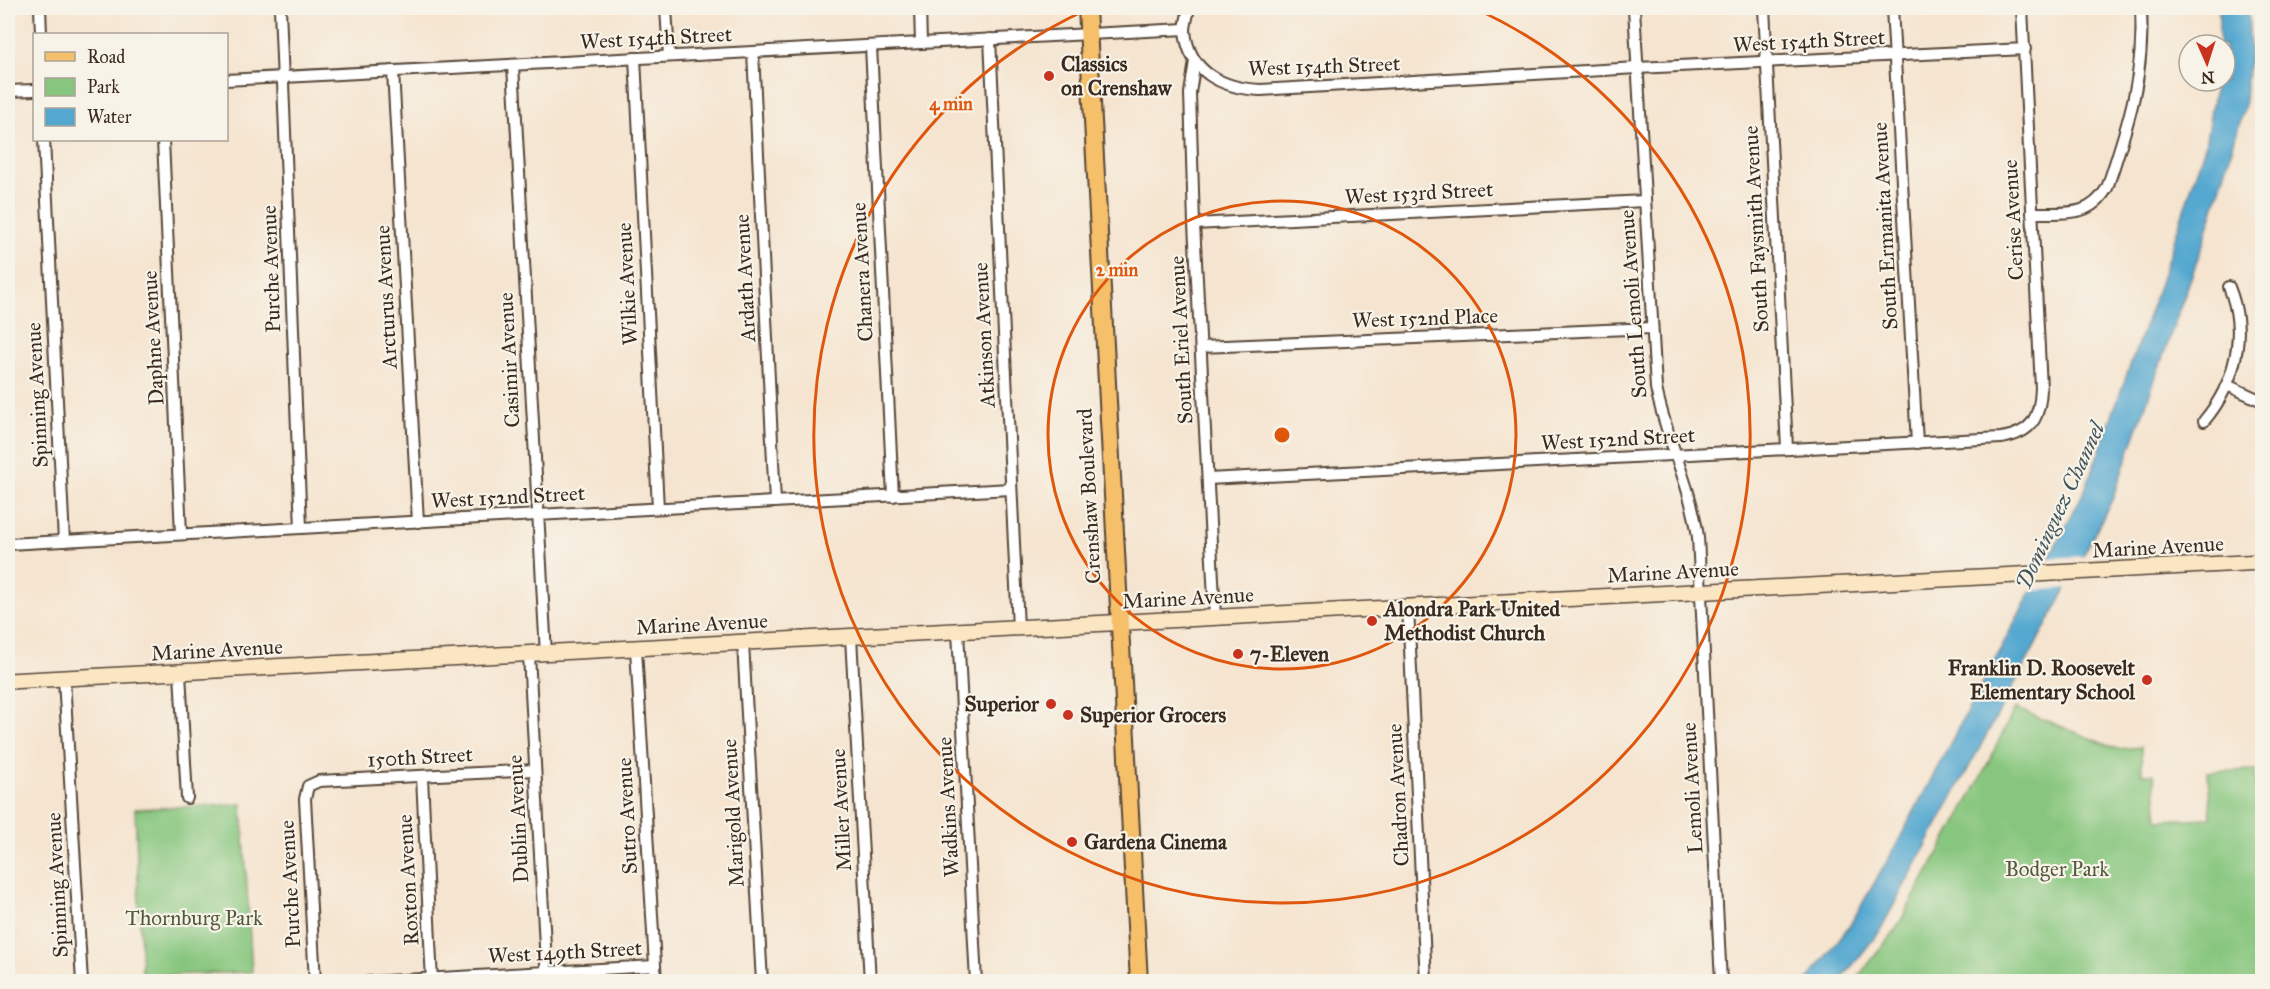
<svg xmlns="http://www.w3.org/2000/svg" width="2270" height="989" font-family="'IM FELL Great Primer',serif">
  <rect width="100%" height="100%" fill="#f7f3e8"/>
  <filter id="ink" filterUnits="userSpaceOnUse"><feTurbulence type="fractalNoise" baseFrequency=".0167" numOctaves="2"/><feDisplacementMap in="SourceGraphic" scale="12" xChannelSelector="R" yChannelSelector="G"/><feConvolveMatrix kernelMatrix="1 2 1 2 8 2 1 2 1" color-interpolation-filters="sRGB"/></filter>
  <filter id="wash" filterUnits="userSpaceOnUse"><feTurbulence type="fractalNoise" baseFrequency=".008" numOctaves="4" result="noise"/><feDisplacementMap in="SourceGraphic" scale="24" xChannelSelector="R" yChannelSelector="G"/><feGaussianBlur stdDeviation="1.35" result="paint"/><feColorMatrix in="noise" values="0 0 0 0 0 0 0 0 0 0 0 0 0 0 0 0 0 1.4 0 .05"/><feComposite in="paint" operator="in"/></filter>
  <g filter="url(#wash)">
    <rect width="100%" height="100%" fill="#f5e4cf"/>
    <g fill="#87c67e" stroke="#61784e" stroke-width="1.5">
      <polygon points="2015,708 2117,749 2141,747 2142,774 2154,774 2158,820 2211,818 2208,772 2255,770 2257,815 2262,815 2262,981 1855,981 1896,929 1980,779"/>
      <polygon points="242,804 252,972 142,976 135,809"/>
    </g>
    <polygon fill="#54a8d0" stroke="#486977" stroke-width="1.5" points="2219,8 2248,8 2250,49 2244,109 2205,238 2112,500 2058,604 1879,932 1840,981 1806,982 1850,925 1893,851 2085,490 2160,283 2205,146 2216,81 2225,81 2225,45 2219,45"/>
    <polygon fill="#f5e4cf" points="2087,556 2070,588 2028,591 2046,558"/>
  </g>
  <g filter="url(#ink)">
    <g fill="none" stroke-linecap="round" stroke-linejoin="round">
      <g stroke="#574639" stroke-width="14">
        <g id="minor">
          <polyline points="40,8 41,34"/>
          <polyline points="280,8 301,528"/>
          <polyline points="666,8 669,56"/>
          <polyline points="920,8 921,43"/>
          <path d="M1189,8c-1,7 -4,16 -4,23 4,42 38,57 75,59l377,-22 388,-19"/>
          <path d="M1634,8l22,380c10,51 35,97 42,149l23,445"/>
          <polyline points="1764,8 1787,448"/>
          <polyline points="1892,8 1917,443"/>
          <polyline points="990,39 1018,628"/>
          <polyline points="871,46 893,496"/>
          <polyline points="753,52 775,502"/>
          <polyline points="635,58 658,508"/>
          <polyline points="1195,61 1190,93 1194,224 1215,617"/>
          <polyline points="513,65 546,654"/>
          <polyline points="393,71 418,522"/>
          <polyline points="226,80 1185,29"/>
          <polyline points="8,91 34,90"/>
          <polyline points="44,140 64,541"/>
          <polyline points="163,140 181,534"/>
          <path d="M2032,213c31,-1 57,6 75,-25 21,-63 38,-113 34,-180"/>
          <polyline points="1194,224 1645,201"/>
          <polyline points="1201,347 1652,328"/>
          <polyline points="2227,385 2262,401"/>
          <path d="M2204,421c31,-37 44,-87 25,-134"/>
          <path d="M1208,479l793,-41c31,-5 39,-20 40,-50l-19,-380"/>
          <polyline points="8,544 1011,489"/>
          <polyline points="1408,607 1426,982"/>
          <polyline points="958,631 976,982"/>
          <polyline points="851,637 870,982"/>
          <polyline points="743,643 762,982"/>
          <polyline points="636,649 656,982"/>
          <polyline points="529,655 547,982"/>
          <polyline points="180,673 187,798"/>
          <polyline points="64,679 82,982"/>
          <polyline points="422,777 432,982"/>
          <polyline points="315,982 305,799 308,786 319,781 535,770"/>
          <polyline points="368,982 655,966"/>
        </g>
      </g>
      <g stroke="#574639" stroke-width="18">
        <polyline id="secondary" points="8,681 2262,562"/>
      </g>
      <g stroke="#574639" stroke-width="20">
        <polyline id="primary" points="1087,8 1139,982"/>
      </g>
      <use href="#minor" stroke="#fff" stroke-width="10"/>
      <use href="#secondary" stroke="#fbe6c4" stroke-width="15"/>
      <use href="#primary" stroke="#f6c06b" stroke-width="16"/>
    </g>
  </g>
  <g fill="none" stroke="#df570d" stroke-width="3">
    <circle cx="1282" cy="435" r="234"/>
    <path d="M1476 9A468 468 0 1 1 1088 9"/>
  </g>
  <g fill="#c8321e" stroke="#f7f3e8" stroke-width="2">
    <circle cx="1049" cy="76" r="6"/>
    <circle cx="1372" cy="621" r="6"/>
    <circle cx="1238" cy="654" r="6"/>
    <circle cx="2147" cy="680" r="6"/>
    <circle cx="1051" cy="704" r="6"/>
    <circle cx="1068" cy="715" r="6"/>
    <circle cx="1072" cy="842" r="6"/>
  </g>
  <g text-anchor="middle" dominant-baseline="central" stroke-width="4.5" stroke-linejoin="round" paint-order="stroke">
    <g font-size="21" fill="#3b2a1e" stroke="#f7f3e8">
      <text transform="translate(656 38) rotate(-3)">West 154th Street</text>
      <text transform="translate(1809 41) rotate(-3)">West 154th Street</text>
      <text transform="translate(1324 66) rotate(-2)">West 154th Street</text>
      <text transform="translate(1419 193) rotate(-3)">West 153rd Street</text>
      <text transform="translate(2013 220) rotate(-93)">Cerise Avenue</text>
      <text transform="translate(1885 226) rotate(-93)">South Ermanita Avenue</text>
      <text transform="translate(1756 229) rotate(-93)">South Faysmith Avenue</text>
      <text transform="translate(271 269) rotate(-92)">Purche Avenue</text>
      <text transform="translate(862 272) rotate(-93)">Chanera Avenue</text>
      <text transform="translate(745 278) rotate(-93)">Ardath Avenue</text>
      <text transform="translate(627 284) rotate(-93)">Wilkie Avenue</text>
      <text transform="translate(386 297) rotate(-93)">Arcturus Avenue</text>
      <text transform="translate(1633 304) rotate(-94)">South Lemoli Avenue</text>
      <text transform="translate(1425 318) rotate(-2)">West 152nd Place</text>
      <text transform="translate(984 335) rotate(-93)">Atkinson Avenue</text>
      <text transform="translate(153 338) rotate(-93)">Daphne Avenue</text>
      <text transform="translate(1181 340) rotate(-93)">South Eriel Avenue</text>
      <text transform="translate(509 360) rotate(-93)">Casimir Avenue</text>
      <text transform="translate(37 395) rotate(-93)">Spinning Avenue</text>
      <text transform="translate(1618 439) rotate(-3)">West 152nd Street</text>
      <text transform="translate(1089 496) rotate(-93)">Crenshaw Boulevard</text>
      <text transform="translate(508 497) rotate(-3)">West 152nd Street</text>
      <text transform="translate(2158 547) rotate(-3)">Marine Avenue</text>
      <text transform="translate(1673 572) rotate(-3)">Marine Avenue</text>
      <text transform="translate(1188 598) rotate(-3)">Marine Avenue</text>
      <text transform="translate(702 624) rotate(-3)">Marine Avenue</text>
      <text transform="translate(217 650) rotate(-3)">Marine Avenue</text>
      <text transform="translate(420 757) rotate(-3)">150th Street</text>
      <text transform="translate(1692 788) rotate(-93)">Lemoli Avenue</text>
      <text transform="translate(1398 795) rotate(-93)">Chadron Avenue</text>
      <text transform="translate(948 807) rotate(-93)">Wadkins Avenue</text>
      <text transform="translate(841 810) rotate(-93)">Miller Avenue</text>
      <text transform="translate(733 813) rotate(-93)">Marigold Avenue</text>
      <text transform="translate(627 816) rotate(-93)">Sutro Avenue</text>
      <text transform="translate(518 819) rotate(-93)">Dublin Avenue</text>
      <text transform="translate(408 880) rotate(-93)">Roxton Avenue</text>
      <text transform="translate(290 884) rotate(-93)">Purche Avenue</text>
      <text transform="translate(57 885) rotate(-93)">Spinning Avenue</text>
      <text transform="translate(565 952) rotate(-3)">West 149th Street</text>
    </g>
    <g font-size="21" font-weight="bold" fill="#3b2a1e" stroke="#f7f3e8" text-anchor="start">
      <text x="1061" y="64">Classics<tspan x="1061" dy="24">on Crenshaw</tspan></text>
      <text x="1384" y="609">Alondra Park United<tspan x="1384" dy="24">Methodist Church</tspan></text>
      <text x="1250" y="654">7-Eleven</text>
      <text x="2135" y="668" text-anchor="end">Franklin D. Roosevelt<tspan x="2135" dy="24">Elementary School</tspan></text>
      <text x="1039" y="704" text-anchor="end">Superior</text>
      <text x="1080" y="715">Superior Grocers</text>
      <text x="1084" y="842">Gardena Cinema</text>
    </g>
    <g font-size="21" fill="#52593b" stroke="#f7f3e8">
      <text x="2057" y="869">Bodger Park</text>
      <text x="194" y="918">Thornburg Park</text>
    </g>
    <g font-size="22" font-style="italic" fill="#44565c" stroke="#f7f3e8">
      <text transform="translate(2060 506) rotate(-65)">Dominguez Channel</text>
    </g>
  </g>
  <circle cx="1282" cy="435" r="9" fill="#df570d" stroke="#f7f3e8" stroke-width="3"/>
  <g font-size="18" text-anchor="middle" font-weight="bold" fill="#df570d" stroke="#f7f3e8" stroke-width="4.5" stroke-linejoin="round" paint-order="stroke">
    <text x="951" y="110">4 min</text>
    <text x="1117" y="276">2 min</text>
  </g>
  <rect width="2270" height="989" fill="none" stroke="#f7f3e8" stroke-width="30"/>
  <rect x="33" y="33" width="195" height="108" fill="#f7f3e8" stroke="#aca397" stroke-width="1.5"/>
  <rect x="45" y="52" width="30" height="9" fill="#f6c06b" stroke="#aca397" stroke-width="1.5"/>
  <text x="87" y="63" font-size="18" fill="#3b2a1e">Road</text>
  <rect x="45" y="78" width="30" height="18" fill="#87c67e" stroke="#aca397" stroke-width="1.5"/>
  <text x="87" y="93" font-size="18" fill="#3b2a1e">Park</text>
  <rect x="45" y="108" width="30" height="18" fill="#54a8d0" stroke="#aca397" stroke-width="1.5"/>
  <text x="87" y="123" font-size="18" fill="#3b2a1e">Water</text>
  <g transform="translate(2207 63) rotate(177)"><circle r="28" fill="#f7f3e8" stroke="#aca397" stroke-width="1.5"/>
  <path d="M0-4.5L10 22L0 15L-10 22Z" fill="#c8321e"/>
  <text y="-9" font-size="16" font-weight="bold" text-anchor="middle" fill="#3b2a1e">N</text>
  </g>
</svg>
